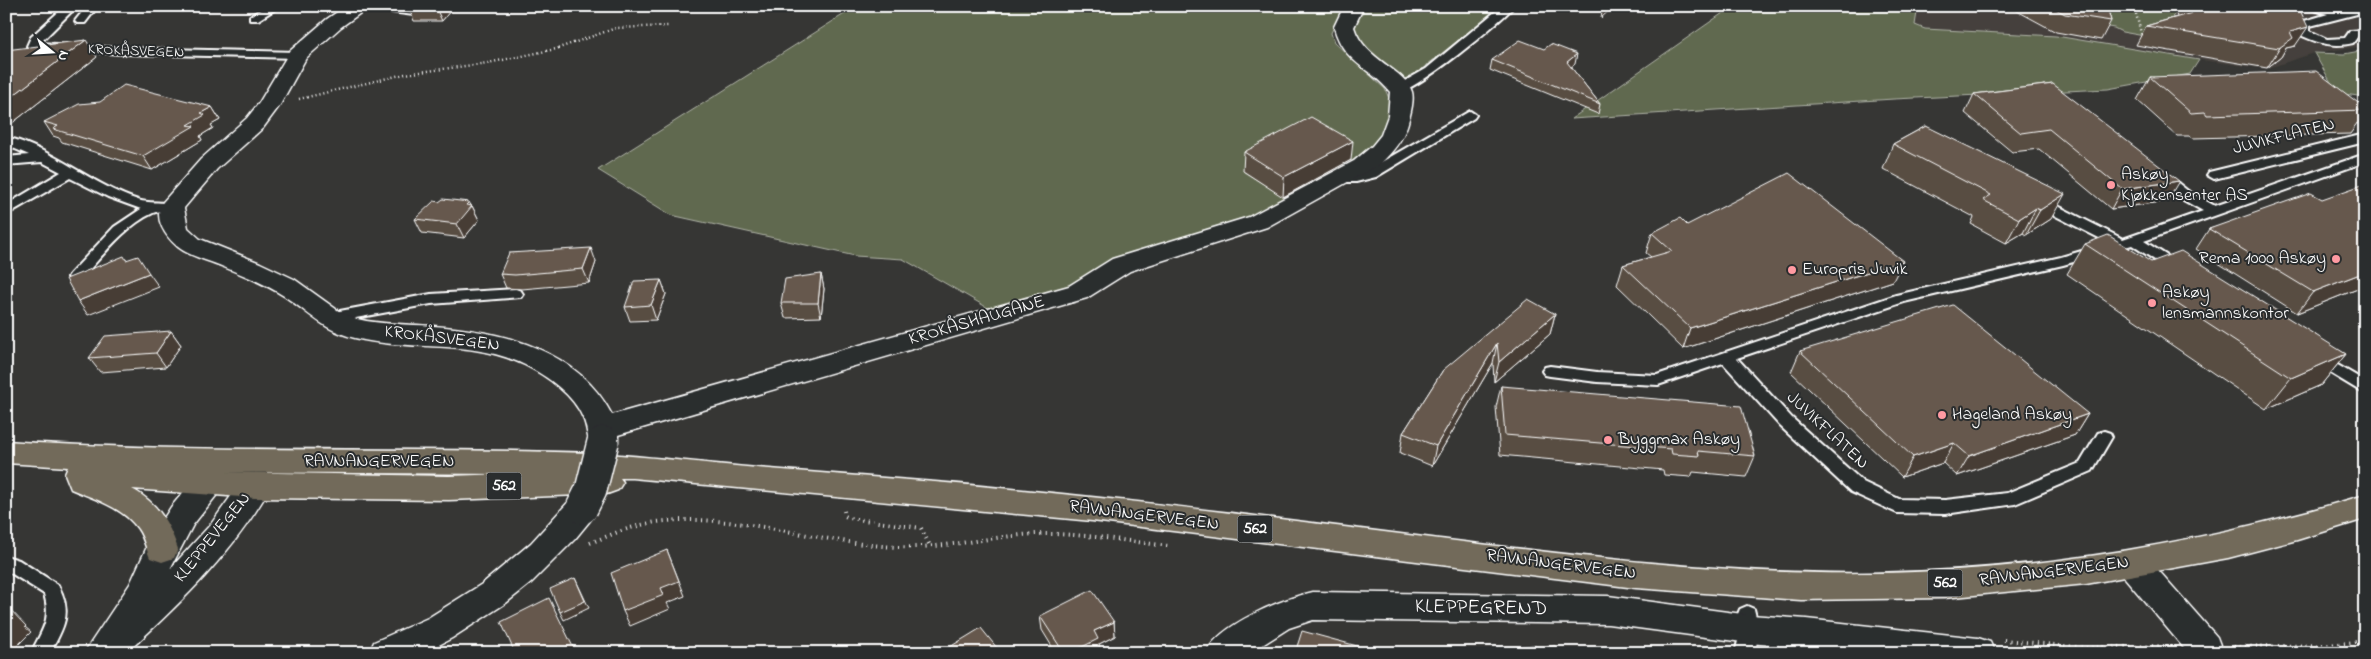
<svg xmlns="http://www.w3.org/2000/svg" width="2371" height="659" font-family="'Indie Flower',sans-serif">
  <rect width="100%" height="100%" fill="#363634"/>
  <filter id="ink" filterUnits="userSpaceOnUse"><feTurbulence type="fractalNoise" baseFrequency=".02" numOctaves="2"/><feDisplacementMap in="SourceGraphic" scale="10" xChannelSelector="R" yChannelSelector="G"/><feConvolveMatrix kernelMatrix="1 2 1 2 8 2 1 2 1" color-interpolation-filters="sRGB"/></filter>
  <g filter="url(#ink)">
    <polygon fill="#44403c" points="1918,6 2327,6 2361,20 2365,26 2365,46 2314,53 2266,69 2150,53 2056,36 1925,29 1915,25"/>
    <g fill="#616950" stroke="#b0b4a8">
      <polygon points="857,6 1343,6 1331,33 1334,42 1385,89 1395,112 1382,139 1352,161 1310,136 1244,172 1286,198 1228,230 1076,287 995,312 903,259 855,256 671,215 598,170"/>
      <polygon points="1362,6 1502,6 1404,83 1366,57 1351,21"/>
      <polygon points="1733,6 1918,6 1915,25 1925,29 2056,36 2199,60 2190,74 2108,89 1894,99 1571,119"/>
      <polygon points="2091,6 2242,6 2183,7 2172,17 2214,40 2150,37 2122,32 2114,28 2067,20"/>
      <polygon points="2365,50 2365,97 2337,93 2314,53 2344,54"/>
    </g>
    <g fill="none" stroke-linecap="round" stroke-linejoin="round">
      <g stroke="#fff" stroke-width="4">
        <g id="lane">
          <polygon points="65,6 77,6 40,43 123,48 297,52 303,55 297,58 123,54 29,48 27,46 31,37"/>
          <polygon points="87,6 98,6 85,23 77,23 75,21"/>
          <polygon points="267,6 280,6 258,20 250,20 250,16"/>
          <path d="M364,6c14,0 53,-2 63,7l-6,3 -52,-7z"/>
          <path d="M1502,6h12c-13,16 -102,89 -118,86l-2,-3 2,-3 30,-17z"/>
          <path d="M2301,6h21l20,5 23,-5v6l-55,14v5l17,8 18,-1 5,-7 15,-1v6h-7l-5,7c-20,5 -35,0 -53,-8l-2,-2 3,-11 27,-8z"/>
          <path d="M1470,111l6,4 -2,3 -98,59 -20,5h-19l-7,-4c7,-7 26,-4 36,-7z"/>
          <polygon points="2365,134 2365,142 2214,179 2207,175 2209,172"/>
          <path d="M6,137c48,12 86,48 132,63 10,4 36,1 41,7 -7,8 -18,2 -26,6 -30,14 -51,44 -73,67h-10l-2,-3 2,-3 44,-47 27,-18 -33,-12 -38,-19 -64,37v-10l55,-33 -19,-10 -36,3v-8l23,-2 -23,-10z"/>
          <polygon points="2365,154 2365,162 2144,241 2183,266 2185,269 2183,272 2173,272 2132,245 2063,265 1904,302 1737,358 1792,418 1863,482 1899,499 1945,500 2007,493 2080,463 2098,433 2104,431 2110,433 2112,437 2092,471 2015,504 1945,514 1897,513 1851,492 1780,426 1723,363 1658,385 1597,382 1550,376 1545,375 1542,371 1545,367 1550,366 1597,372 1657,375 1896,295 2061,257 2109,243 2034,205 2032,202 2034,199 2044,199 2123,239 2203,211 2178,197 2154,178 2152,175 2154,172 2164,172 2188,191 2215,206"/>
          <polygon points="516,289 521,291 523,294 521,297 431,304 329,323 324,321 322,318 324,315 329,313 431,294"/>
          <polygon points="2317,353 2365,381 2365,394 2312,362 2309,358 2312,354"/>
          <path d="M6,556l13,4 39,25c15,28 6,42 -8,68h-19c11,-23 21,-33 13,-59l-38,-24z"/>
          <polygon points="1747,606 1754,609 1759,629 1755,653 1735,653 1741,629 1738,614 1740,609"/>
        </g>
      </g>
      <g stroke="#fff" stroke-width="3">
        <g id="street">
          <path d="M346,6h24l-29,21 -35,31 -26,47 -17,23 -46,41 -33,39 4,20 12,11 60,24 34,16 46,33 17,7c25,6 50,5 76,7 68,5 145,23 179,89l457,-129 43,-27 137,-42 105,-56 18,-15 9,-11 7,-19 2,-24c-20,-25 -47,-29 -56,-65l10,-21h20l-10,21c10,33 52,43 58,65 2,7 -1,20 -3,27 -4,18 -15,32 -29,45l-113,63 -137,44 -43,27 -469,137v7l-4,8 -11,3 -11,-3c-5,-10 -4,-22 -9,-32 -9,-23 -36,-42 -58,-53 -56,-27 -113,-13 -170,-27 -32,-8 -45,-25 -71,-42 -20,-13 -43,-22 -65,-31 -12,-5 -30,-9 -41,-18 -12,-10 -26,-29 -15,-45l38,-43 46,-41 12,-15 31,-52 37,-32z"/>
          <polygon points="582,496 593,499 598,508 593,517 575,539 531,583 506,603 452,638 424,653 369,653 374,642 428,618 482,584 531,543 571,499"/>
          <polygon points="2132,550 2144,554 2217,637 2223,653 2188,653 2120,572 2116,563 2120,554"/>
          <path d="M1313,592l295,4 142,19 56,4 172,19 12,4 5,11h-145l-100,-10 -142,-19 -295,-4 -24,8 -39,25h-44c14,-29 76,-54 107,-61z"/>
        </g>
      </g>
      <g stroke="#fff" stroke-width="3">
        <path id="secondary" d="M250,450l11,3 4,8 6,25c-36,65 -90,117 -145,167h-42l46,-69 20,-44 21,-33 26,-31 42,-23zM239,481v4l-28,39 -41,45 23,-44 26,-33z"/>
      </g>
      <g stroke="#fff" stroke-width="3">
        <path id="primary" d="M6,441c195,13 390,5 584,12 56,3 111,10 167,15 59,5 118,9 178,14 166,14 332,35 497,56 146,18 293,37 440,35 168,-2 332,-30 493,-78v24l-68,21 -69,18 -142,26 -142,14 -143,2 -165,-12 -544,-67 -460,-43h-12l3,4 -5,8 -11,4 -158,6 -194,-2 -123,-9c26,14 37,34 46,60l-4,9 -12,4 -12,-4c-4,-9 -6,-21 -12,-29 -15,-22 -44,-30 -67,-40l-6,-15 3,-7 -62,-4zM224,472l280,2 -55,2z"/>
      </g>
      <g stroke="#fff" stroke-width="2.5" stroke-dasharray="1 3" stroke-linecap="butt">
        <polyline points="2134,6 2142,37"/>
        <polyline points="299,99 405,74 488,63 556,49 616,28 669,26"/>
      </g>
      <g stroke="#fff" stroke-width="4" stroke-dasharray="1 4.5" stroke-linecap="butt">
        <polyline points="844,511 845,516 849,518 921,528 930,546"/>
        <path d="M590,543c25,-10 49,-20 76,-22 78,-7 154,23 232,26 47,2 93,-11 139,-13 44,-1 88,7 132,12"/>
        <polyline points="2004,640 2085,648 2165,646"/>
        <polyline points="2234,647 2328,645 2365,641"/>
      </g>
      <use href="#lane" fill="#2a2d2e" fill-rule="evenodd"/>
      <use href="#street" fill="#2a2d2e" fill-rule="evenodd"/>
      <use href="#secondary" fill="#2a2d2e" fill-rule="evenodd"/>
      <use href="#primary" fill="#726b5a" fill-rule="evenodd"/>
      <g stroke="#fff" stroke-width="34" stroke-linecap="butt">
        <polyline id="street-bridge" points="582,508 591,490 603,442"/>
      </g>
      <use href="#street-bridge" stroke="#2a2d2e" stroke-width="31"/>
    </g>
    <g fill="#584d42" stroke="#fff">
      <polygon points="411,6 454,6 442,21 414,21 409,8"/>
      <polygon points="2008,6 2107,6 2111,21 2101,40 2056,32"/>
      <polygon points="2174,6 2298,6 2295,46 2286,48 2281,57 2267,68 2136,45 2146,26 2177,17"/>
      <polygon points="6,50 97,57 11,124 6,123"/>
      <polygon points="1492,60 1575,64 1571,67 1600,104 1598,114 1490,70"/>
      <polygon points="2150,77 2365,108 2365,113 2350,134 2193,138 2190,136 2177,136 2137,100"/>
      <polygon points="2053,84 2167,201 2111,209 2039,149 2012,152 1965,113 1974,94"/>
      <polygon points="212,107 220,120 211,125 213,128 200,136 202,140 152,170 62,142 59,138 53,136 44,122"/>
      <polygon points="1926,126 2051,219 2026,235 2023,233 2006,243 1971,224 1974,217 1883,169 1893,144"/>
      <polygon points="1244,152 1351,160 1283,197 1243,171"/>
      <polygon points="2322,199 2365,286 2297,313 2196,249 2209,229"/>
      <polygon points="471,206 472,206 479,220 464,238 422,233 415,219"/>
      <polygon points="1687,225 1893,281 1683,349 1617,285 1623,265 1651,257 1646,253 1652,233"/>
      <polygon points="2085,244 2151,262 2346,354 2321,385 2266,409 2067,274"/>
      <polygon points="596,262 589,283 522,289 506,288 500,274"/>
      <polygon points="821,274 824,289 821,317 785,318 781,303"/>
      <polygon points="661,280 666,294 656,320 630,321 625,307"/>
      <polygon points="1555,314 1550,334 1494,382 1493,363 1432,466 1400,453 1403,433 1443,370"/>
      <polygon points="171,331 181,345 166,367 100,372 89,358"/>
      <polygon points="1800,351 2088,414 2075,435 1957,476 1943,463 1902,477 1791,372"/>
      <polygon points="1501,386 1755,456 1746,477 1693,472 1691,477 1664,475 1663,470 1500,455 1496,407"/>
      <polygon points="1040,616 1114,622 1115,636 1099,644 1100,653 1056,653 1042,630"/>
    </g>
    <g fill="#473e36" stroke="#fff">
      <polygon points="438,6 454,6 442,21 436,8"/>
      <polygon points="1603,6 1614,6 1601,18"/>
      <polygon points="2308,27 2295,46 2286,48 2281,57 2267,68 2290,32"/>
      <polygon points="86,40 97,57 11,124 6,117 6,101"/>
      <polygon points="1577,54 1575,64 1565,72 1567,62"/>
      <polygon points="212,107 220,120 211,125 213,128 200,136 202,140 152,170 143,156 188,125 201,113"/>
      <polygon points="1353,141 1351,160 1283,197 1284,177"/>
      <polygon points="2179,181 2167,201 2111,209 2122,189"/>
      <polygon points="2065,194 2051,219 2026,235 2040,210"/>
      <polygon points="469,202 472,207 472,206 479,220 464,238 457,224 466,205"/>
      <polygon points="2036,208 2023,233 2006,243 2019,219"/>
      <polygon points="591,248 596,262 589,283 583,269"/>
      <polygon points="1903,261 1893,281 1683,349 1690,328"/>
      <polygon points="2365,272 2365,286 2297,313 2313,292"/>
      <polygon points="149,273 159,287 88,315 78,301"/>
      <polygon points="821,274 824,289 821,317 818,303"/>
      <polygon points="661,280 666,294 656,320 651,305"/>
      <polygon points="1555,314 1550,334 1494,382 1499,362"/>
      <polygon points="171,331 181,345 166,367 156,353"/>
      <polygon points="1497,343 1493,363 1432,466 1436,446"/>
      <polygon points="2346,354 2321,385 2266,409 2291,378"/>
      <polygon points="2088,414 2075,435 1957,476 1969,456"/>
      <polygon points="1954,443 1943,463 1902,477 1913,457"/>
      <polygon points="667,550 685,596 667,603 670,609 630,626 623,611"/>
      <polygon points="575,578 589,608 564,620 560,612"/>
      <polygon points="6,605 26,626 25,627 31,632 10,653 6,653"/>
      <polygon points="1114,622 1115,636 1099,644 1100,653 1070,653 1094,631"/>
    </g>
    <g fill="#66594d" stroke="#fff">
      <polygon points="411,6 438,6 436,8 409,8"/>
      <polygon points="2050,6 2107,6 2111,21 2065,14"/>
      <polygon points="2190,6 2298,6 2308,27 2290,32 2293,38 2279,48 2146,26 2192,13"/>
      <polygon points="86,40 6,101 6,50"/>
      <polygon points="1520,40 1544,49 1551,44 1577,54 1567,62 1600,104 1492,60"/>
      <polygon points="2316,71 2365,108 2365,110 2207,115 2205,112 2191,113 2150,77"/>
      <polygon points="2053,84 2179,181 2122,189 2049,129 2021,133 1974,94"/>
      <polygon points="124,85 212,107 201,113 205,115 188,125 194,126 143,156 53,129 58,126 44,122 79,104 100,102"/>
      <polygon points="1311,117 1353,141 1284,177 1244,152"/>
      <polygon points="1926,126 2065,194 2040,210 2036,208 2019,219 1983,200 1991,195 1893,144"/>
      <polygon points="1789,173 1903,261 1690,328 1623,265 1672,251 1652,233 1680,218 1687,225"/>
      <polygon points="2365,184 2365,272 2313,292 2209,229 2311,193 2322,199"/>
      <polygon points="443,199 469,202 466,205 472,206 457,224 415,219 434,201 439,202"/>
      <polygon points="2108,235 2151,262 2181,251 2346,354 2291,378 2085,244"/>
      <polygon points="591,248 583,269 515,275 500,274 509,253"/>
      <polygon points="124,256 126,260 138,256 149,273 78,301 66,279"/>
      <polygon points="821,274 818,303 781,303 785,279"/>
      <polygon points="661,280 651,305 625,307 634,281"/>
      <polygon points="1528,299 1555,314 1499,362 1497,343 1436,446 1403,433 1443,370"/>
      <polygon points="1953,305 2088,414 1969,456 1954,443 1913,457 1800,351"/>
      <polygon points="171,331 156,353 89,358 105,336"/>
      <polygon points="1501,386 1741,406 1755,456 1698,451 1699,456 1672,454 1671,449 1505,435"/>
      <polygon points="667,550 679,581 661,588 664,595 623,611 611,573"/>
      <polygon points="575,578 585,601 560,612 550,589"/>
      <polygon points="1092,590 1114,622 1094,631 1098,639 1070,653 1064,653 1040,616"/>
      <polygon points="549,598 576,653 532,653 531,651 528,653 515,653 501,622"/>
      <polygon points="981,628 1001,653 940,653"/>
      <polygon points="1302,631 1383,653 1295,653"/>
      <polygon points="1533,645 1539,648 1555,646 1558,653 1489,653 1496,652 1500,649"/>
      <polygon points="426,647 429,653 415,653"/>
    </g>
  </g>
  <g fill="#ff9aa2" stroke="#2a2d2e" stroke-width="2">
    <circle cx="2111" cy="185" r="5"/>
    <circle cx="2336" cy="259" r="5"/>
    <circle cx="1792" cy="270" r="5"/>
    <circle cx="2152" cy="303" r="5"/>
    <circle cx="1942" cy="415" r="5"/>
    <circle cx="1608" cy="440" r="5"/>
  </g>
  <g text-anchor="middle" dominant-baseline="central" stroke-width="4" stroke-linejoin="round" paint-order="stroke">
    <g font-size="15" fill="#fff" stroke="#2a2d2e">
      <text transform="translate(136 51) rotate(2)">KROKÅSVEGEN</text>
    </g>
    <g fill="#2a2d2e" stroke="#bfc0c0" stroke-width="1">
      <rect x="486.5" y="472.5" width="35" height="27" rx="4"/>
      <rect x="1237.5" y="515.5" width="35" height="27" rx="4"/>
      <rect x="1927.5" y="569.5" width="35" height="27" rx="4"/>
    </g>
    <g font-size="16" font-weight="bold" fill="#fff">
      <text x="504" y="486">562</text>
      <text x="1255" y="529">562</text>
      <text x="1945" y="583">562</text>
    </g>
    <g font-size="18" fill="#fff" stroke="#2a2d2e">
      <text transform="translate(2284 137) rotate(-14)">JUVIKFLATEN</text>
      <text transform="translate(977 321) rotate(-16)">KROKÅSHAUGANE</text>
      <text transform="translate(442 339) rotate(7)">KROKÅSVEGEN</text>
      <text transform="translate(1827 431) rotate(43)">JUVIKFLATEN</text>
      <text x="379" y="462">RAVNANGERVEGEN</text>
      <text transform="translate(1144 516) rotate(7)">RAVNANGERVEGEN</text>
      <text transform="translate(213 538) rotate(-51)">KLEPPEVEGEN</text>
      <text transform="translate(1561 565) rotate(7)">RAVNANGERVEGEN</text>
      <text transform="translate(2054 572) rotate(-7)">RAVNANGERVEGEN</text>
    </g>
    <g font-size="18" fill="#fff" stroke="#2a2d2e" text-anchor="start">
      <text x="2121" y="175">Askøy<tspan x="2121" dy="21">Kjøkkensenter AS</tspan></text>
      <text x="2326" y="259" text-anchor="end">Rema 1000 Askøy</text>
      <text x="1802" y="270">Europris Juvik</text>
      <text x="2162" y="293">Askøy<tspan x="2162" dy="21">lensmannskontor</tspan></text>
      <text x="1952" y="415">Hageland Askøy</text>
      <text x="1618" y="440">Byggmax Askøy</text>
    </g>
    <g font-size="21" fill="#fff" stroke="#2a2d2e">
      <text transform="translate(1481 608) rotate(1)">KLEPPEGREND</text>
    </g>
  </g>
  <rect width="2371" height="659" fill="none" stroke="#2a2d2e" stroke-width="25"/>
  <rect x="12" y="12" width="2346" height="634" fill="none" stroke="#fff" stroke-width="2" filter="url(#ink)"/>
  <g transform="translate(52 52) rotate(108)" stroke="#2a2d2e" stroke-width="4" paint-order="stroke">
  <path d="M0-4L9 19L0 12L-9 19Z" fill="#ffffff"/>
  <text y="-8" font-size="14" font-weight="bold" text-anchor="middle" fill="#ffffff">N</text>
  </g>
</svg>
